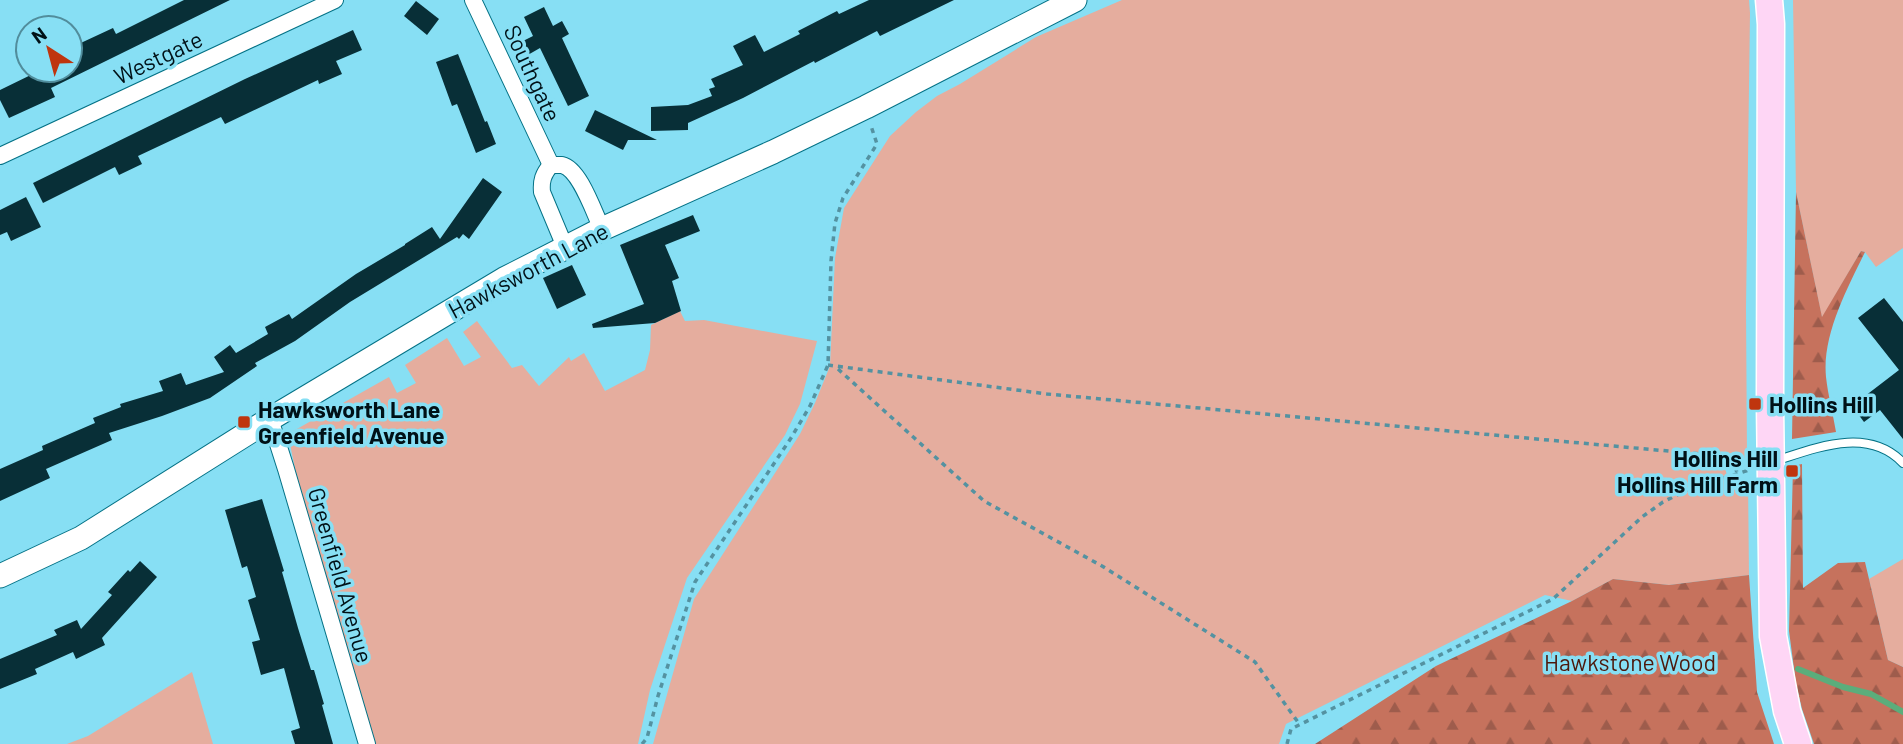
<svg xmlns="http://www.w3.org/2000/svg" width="1903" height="744" font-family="Barlow,sans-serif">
  <defs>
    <pattern id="forest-firs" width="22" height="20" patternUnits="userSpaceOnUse" patternTransform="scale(1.75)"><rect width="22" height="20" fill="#c6725d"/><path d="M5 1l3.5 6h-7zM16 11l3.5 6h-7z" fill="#9e5c4c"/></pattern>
  </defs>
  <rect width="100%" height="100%" fill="#87dff4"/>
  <g fill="#e5ad9e">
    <polygon points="1122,0 1749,0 1750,13 1746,308 1747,458 1724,462 1728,481 1748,479 1749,575 1669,585 1613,579 1572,601 1545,595 1286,724 1279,744 653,744 694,599 800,434 815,403 830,366 835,258 844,208 890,136 916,112 937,96 960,84 1036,37"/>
    <polygon points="1793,0 1903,0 1903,248 1876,267 1865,252 1861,251 1822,318 1796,192"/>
    <polygon points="680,311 685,321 704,320 817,341 800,404 785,435 687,578 650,690 638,744 373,744 295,469 288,434 389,377 397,393 416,383 405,365 447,338 464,366 481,357 463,332 477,321 512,368 522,365 539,386 569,357 571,361 584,353 605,391 645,370 650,350 651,325"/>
    <polygon points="1903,559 1903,667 1888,660 1869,579"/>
    <polygon points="192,672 213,744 67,744 88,736"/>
  </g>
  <g fill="url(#forest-firs)">
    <path d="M1796,192l26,125 39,-66 4,1c-18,37 -43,83 -39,125 2,18 7,37 10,55l-44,7z"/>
    <polygon points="1802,464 1803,588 1838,563 1865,562 1888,660 1903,667 1903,744 1814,744 1802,709 1796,684 1789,631 1793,466"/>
    <polygon points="1749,575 1757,692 1774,744 1315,744 1436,666 1572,601 1613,579 1669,585"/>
  </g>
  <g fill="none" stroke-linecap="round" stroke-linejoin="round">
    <polyline stroke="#5bad7b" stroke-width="6" points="1798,669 1843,687 1871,694 1903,712"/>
  </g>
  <g fill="#082f37">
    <polygon points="184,0 230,0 51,88 55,97 9,118 0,100 0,90 41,70 70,70 70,48 113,28 116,34"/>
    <polygon points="869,0 954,0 880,36 877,31 815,63 814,61 743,98 688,123 688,130 651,131 651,107 688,105 712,96 709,89 715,87 711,79 743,65 733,46 755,35 764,52 800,34 798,31 837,11 839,14"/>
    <polygon points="416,1 439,19 427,35 404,16"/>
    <polygon points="544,7 553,26 562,21 569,34 562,38 589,96 568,106 540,48 526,56 519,43 533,36 524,17"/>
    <polygon points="353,30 362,50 336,61 342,74 319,84 318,80 225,124 221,117 138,156 142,164 119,175 115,167 43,203 33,183 245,79"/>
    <polygon points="458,54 485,122 487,121 496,144 476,153 457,104 452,106 436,62"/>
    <polygon points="595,110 657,140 628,140 623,150 585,131"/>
    <polygon points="483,178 502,192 469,239 463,234 459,239 457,237 350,302 295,341 255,363 257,366 210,398 162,416 109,433 112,440 46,469 50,478 0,501 0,469 43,450 42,446 95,423 93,418 121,407 120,404 163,391 159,381 181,373 186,385 224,372 214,357 230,345 236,353 268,334 265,327 289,314 292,319 356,274 405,245 405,244 432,227 440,239"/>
    <polygon points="26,197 41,227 11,241 7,232 0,235 0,210"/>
    <polygon points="693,215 700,231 665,245 679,278 672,281 681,311 655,323 593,328 592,324 644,304 620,245"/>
    <polygon points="572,265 586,295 557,309 543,278"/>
    <polygon points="1884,298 1903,322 1903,439 1880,410 1864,422 1852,406 1899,370 1858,318"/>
    <polygon points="262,499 284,571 282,572 298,628 311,670 314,670 324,704 322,705 333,744 295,744 291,731 300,728 284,668 261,675 252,642 260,640 248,600 256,597 247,566 242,568 225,510"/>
    <polygon points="140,561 157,577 102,638 105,645 76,659 73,652 35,669 37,674 0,689 0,659 57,635 54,630 77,620 81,629 112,595 108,592 128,570 130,572"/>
  </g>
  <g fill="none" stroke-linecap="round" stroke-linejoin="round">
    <g stroke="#047286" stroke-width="10">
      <path id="lane" d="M1775,461c41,-13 93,-35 128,2"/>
    </g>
    <g stroke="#047286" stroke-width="18">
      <g id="street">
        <polyline points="473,0 551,165"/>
        <polyline points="0,156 335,0"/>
        <path d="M565,247l-23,-55c-1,-11 1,-18 9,-27 2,0 9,0 11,0 18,4 32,48 40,64"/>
        <polyline points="270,419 286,469 367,744"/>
      </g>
    </g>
    <g stroke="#047286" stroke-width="25">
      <polyline id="secondary" points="0,576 81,538 270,419 504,279 602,229 773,152 866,107 1075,0"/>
    </g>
    <g stroke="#fff" stroke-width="29">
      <polyline id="primary" points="1769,0 1771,24 1770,405 1773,636 1787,711 1798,744"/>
    </g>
    <g stroke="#5492a1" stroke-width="3.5" stroke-dasharray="5 5" stroke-linecap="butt">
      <polyline points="828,365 1047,394 1733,457 1737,473"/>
      <polyline points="838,369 984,501 1102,566 1255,662 1300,725"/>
      <polyline points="642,744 647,738 658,696 695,582 791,438 810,406 828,365 831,261 835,223 843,198 877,144 871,126"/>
      <polyline points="1287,744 1291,729 1553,599 1642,517 1663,502 1689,489 1749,470"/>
    </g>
    <use href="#lane" stroke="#fff" stroke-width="8"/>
    <use href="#street" stroke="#fff" stroke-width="16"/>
    <use href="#secondary" stroke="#fff" stroke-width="23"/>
    <use href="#primary" stroke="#fed6f5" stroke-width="26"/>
  </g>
  <g fill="#bf350e" stroke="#87dff4" stroke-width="2.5">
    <rect x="1748" y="397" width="14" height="14" rx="3.5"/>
    <rect x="237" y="415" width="14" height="14" rx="3.5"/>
    <rect x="1785" y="464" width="14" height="14" rx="3.5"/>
  </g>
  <g text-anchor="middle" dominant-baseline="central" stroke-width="7" stroke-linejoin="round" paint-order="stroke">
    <g font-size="23" fill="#001117" stroke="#87dff4">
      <text transform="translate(158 57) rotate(-25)">Westgate</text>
      <text transform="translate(533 73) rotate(65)">Southgate</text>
      <text transform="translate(528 270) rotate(-28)">Hawksworth Lane</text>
      <text transform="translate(341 575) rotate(74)">Greenfield Avenue</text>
    </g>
    <g font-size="23" font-weight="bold" fill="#001117" stroke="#87dff4" text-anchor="start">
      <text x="1769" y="404">Hollins Hill</text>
      <text x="258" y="409">Hawksworth Lane<tspan x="258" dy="26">Greenfield Avenue</tspan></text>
      <text x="1778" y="458" text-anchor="end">Hollins Hill<tspan x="1778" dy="26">Hollins Hill Farm</tspan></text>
    </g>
    <g font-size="23" fill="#4d180b" stroke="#87dff4">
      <text x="1630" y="662">Hawkstone Wood</text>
    </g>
  </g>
  <g transform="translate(49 49) rotate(324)"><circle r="33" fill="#87dff4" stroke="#518d9c" stroke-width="2"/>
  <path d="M0-5L12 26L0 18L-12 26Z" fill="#bf350e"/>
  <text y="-10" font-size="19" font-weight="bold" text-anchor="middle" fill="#001117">N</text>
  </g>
</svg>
